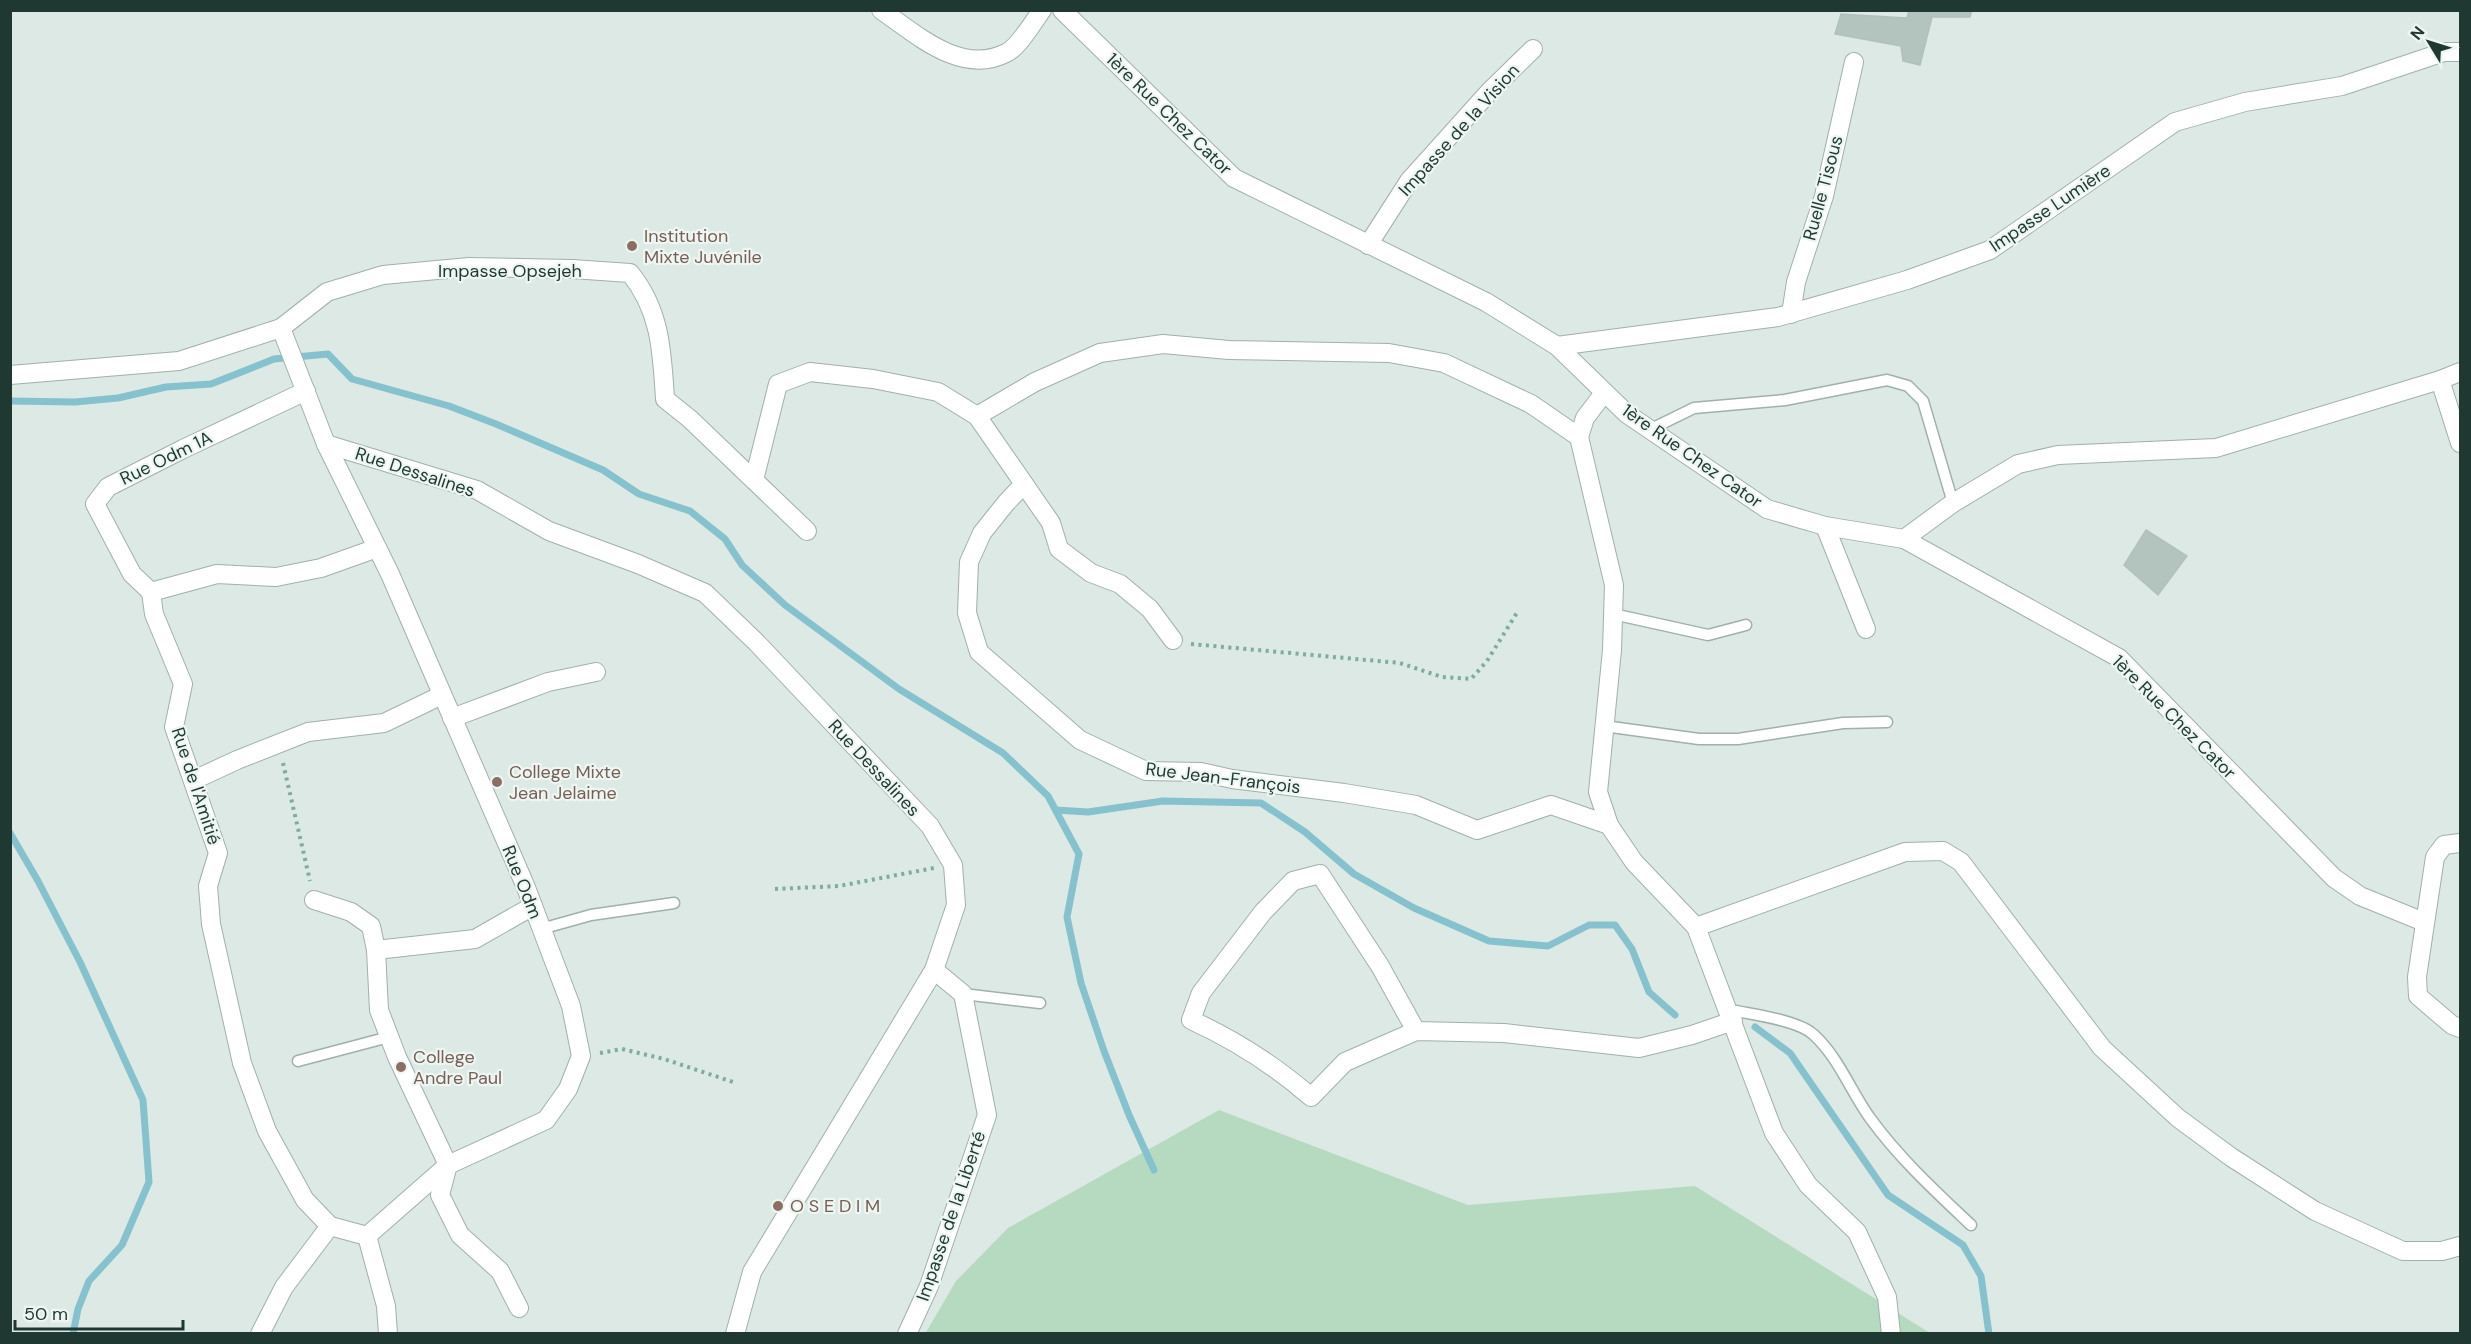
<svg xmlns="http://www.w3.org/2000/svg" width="2471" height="1344" font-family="'DM Sans',sans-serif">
  <rect width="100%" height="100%" fill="#dde9e4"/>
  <polygon fill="#b6dac0" points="1219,1110 1468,1205 1695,1186 1930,1333 925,1334 956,1281 1008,1228"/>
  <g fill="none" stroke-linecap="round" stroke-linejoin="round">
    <g stroke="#85c2ce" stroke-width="7">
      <polyline points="10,401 75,402 118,398 166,387 211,384 274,359 328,354 352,379 449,406 496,424 603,470 639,494 690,511 725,539 742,565 785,605 899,689 1003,753 1048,796 1079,854 1067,917 1081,983 1104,1051 1129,1115 1154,1170"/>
      <polyline points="1056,810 1088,812 1163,801 1261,803 1305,832 1354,874 1414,908 1489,941 1548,946 1589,925 1615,925 1632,949 1649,992 1675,1015"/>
      <polyline points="10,833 38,881 80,962 143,1100 149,1182 122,1245 89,1281 78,1309 73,1334"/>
      <polyline points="1755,1027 1790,1053 1888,1195 1963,1245 1981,1276 1989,1334"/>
    </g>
  </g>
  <g fill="#b3c3bd" stroke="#b0c2bb" stroke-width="1.5">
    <polygon points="1909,10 1972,10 1970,17 1932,17 1920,65 1903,61 1901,46 1835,34 1841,14 1907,18"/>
    <polygon points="2146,530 2187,556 2158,595 2124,565"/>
  </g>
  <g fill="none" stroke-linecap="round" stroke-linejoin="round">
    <g stroke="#a0b0ab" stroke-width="13">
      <g id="lane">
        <polyline points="1651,429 1694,408 1785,400 1887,380 1908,386 1923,401 1953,503"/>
        <polyline points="1613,614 1708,635 1746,625"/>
        <polyline points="1604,726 1699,739 1738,739 1843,723 1887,722"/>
        <polyline points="541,929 591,915 674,903"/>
        <polyline points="963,994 1040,1003"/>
        <path d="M1733,1021l3,-10c20,4 64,10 78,24 25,23 37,57 56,83 29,40 65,73 101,107"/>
        <polyline points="298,1061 389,1037"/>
      </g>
    </g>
    <g stroke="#a0b0ab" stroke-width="20">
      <g id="street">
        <path d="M881,10c35,24 80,66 125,43 12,-5 28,-32 36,-43"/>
        <polyline points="1062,10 1234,178 1486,302 1557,346 1627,414 1767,509 1825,526 1904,539 2119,658 2334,878 2360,896 2424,922"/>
        <polyline points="1368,245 1409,181 1489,92 1533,49"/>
        <polyline points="1791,314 1796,282 1824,196 1854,62"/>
        <polyline points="281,328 326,444 390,574 525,885 571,1006 581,1056 568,1089 546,1120 448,1165 440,1195 460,1235 500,1271 519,1308"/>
        <polyline points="1557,346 1778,317 1907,280 1990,250 2175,122 2245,102 2342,86 2444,52 2460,52"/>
        <path d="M10,375l169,-14 102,-33 46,-36 56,-17 86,-8 103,2 58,4c31,38 32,80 35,126l25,20 117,112"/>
        <polyline points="2440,380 2460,443"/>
        <polyline points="1604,393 1585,418 1579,437 1614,585 1612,650 1598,792 1609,825 1634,862 1696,927 1774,1133 1808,1185 1857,1232 1887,1297 1891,1334"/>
        <polyline points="977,416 1035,382 1100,353 1163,344 1229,350 1389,353 1444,363 1531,404 1579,437"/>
        <polyline points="326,444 477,490 549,531 638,564 705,593 757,643 930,826 953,865 956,905 934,970 752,1272 735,1334"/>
        <polyline points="754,480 778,384 810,372 873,379 938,392 977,416 1051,523 1059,549 1091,573 1120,584 1150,609 1173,640"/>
        <polyline points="1024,484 1006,503 982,533 969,562 967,613 979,652 1080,740 1146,771 1201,772 1232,779 1344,793 1416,805 1477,830 1551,805 1609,825"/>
        <polyline points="1825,526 1866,629"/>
        <polyline points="1904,539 1953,503 2018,464 2058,455 2216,448 2440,380 2460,372"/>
        <polyline points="151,592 132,574 95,504 108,487 183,449 306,391"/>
        <polyline points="452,718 548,682 596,672"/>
        <polyline points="194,780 237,760 308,732 384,723 442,695"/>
        <polyline points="2460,843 2444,845 2435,857 2417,977 2418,996 2452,1025 2460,1028"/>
        <polyline points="314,900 351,912 371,926 376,950 379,1010 397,1057 448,1165 367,1236 330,1226"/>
        <polyline points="1696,927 1905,852 1943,851 1961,862 2102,1048 2178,1118 2231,1157 2315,1211 2403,1251 2442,1251 2460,1246"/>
        <polyline points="376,950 475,939 533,906"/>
        <path d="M1416,1031l-36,-65 -60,-92 -27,7 -30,31 -62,81 -10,27c44,20 83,45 120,77l34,-35 71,-31 88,2 135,15 53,-13 41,-14"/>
        <polyline points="330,1226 305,1200 267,1131 242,1063 211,924 208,886 218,853 174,727 183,684 154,614 151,592 217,574 276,577 321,568 377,548"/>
        <polyline points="367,1236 386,1306 388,1334"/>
        <polyline points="260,1334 284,1287 330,1226"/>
        <polyline points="907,1334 929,1286 987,1115 963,994 934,970"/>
      </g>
    </g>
    <g stroke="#7eac9e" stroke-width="4" stroke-dasharray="3 4.5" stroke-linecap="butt">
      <polyline points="1191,644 1400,663 1442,677 1471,679 1487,661 1518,611"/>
      <polyline points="283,763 310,881"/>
      <polyline points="775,889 839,886 934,868"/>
      <polyline points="600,1053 622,1049 664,1059 733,1082"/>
    </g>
    <use href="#lane" stroke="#fff" stroke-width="10"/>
    <use href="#street" stroke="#fff" stroke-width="18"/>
  </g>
  <g fill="#8d6e63" stroke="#edf6f2" stroke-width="2">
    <circle cx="632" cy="246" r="6"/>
    <circle cx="497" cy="782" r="6"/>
    <circle cx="401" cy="1067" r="6"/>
    <circle cx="778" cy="1206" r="6"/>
  </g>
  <g text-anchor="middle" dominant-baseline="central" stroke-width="4.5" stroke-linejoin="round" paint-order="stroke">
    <g font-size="18" fill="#1f3831" stroke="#edf6f2">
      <text transform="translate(1169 114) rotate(44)">1ère Rue Chez Cator</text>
      <text transform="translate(1459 130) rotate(-48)">Impasse de la Vision</text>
      <text transform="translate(1823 188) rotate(-75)">Ruelle Tisous</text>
      <text transform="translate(2050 208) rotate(-34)">Impasse Lumière</text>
      <text x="510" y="271">Impasse Opsejeh</text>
      <text transform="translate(1692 456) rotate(35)">1ère Rue Chez Cator</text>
      <text transform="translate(166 458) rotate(-26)">Rue Odm 1A</text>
      <text transform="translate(415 472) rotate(18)">Rue Dessalines</text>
      <text transform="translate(2174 717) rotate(45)">1ère Rue Chez Cator</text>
      <text transform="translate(874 768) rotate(47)">Rue Dessalines</text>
      <text transform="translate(1223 778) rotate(7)">Rue Jean-François</text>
      <text transform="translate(196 786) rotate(72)">Rue de l'Amitié</text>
      <text transform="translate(522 882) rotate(68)">Rue Odm</text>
      <text transform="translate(951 1216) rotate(-71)">Impasse de la Liberté</text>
    </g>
    <g font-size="18" fill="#785e54" stroke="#edf6f2" text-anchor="start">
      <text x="644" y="236">Institution<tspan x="644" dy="21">Mixte Juvénile</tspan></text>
      <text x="509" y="772">College Mixte<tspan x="509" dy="21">Jean Jelaime</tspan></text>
      <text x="413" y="1057">College<tspan x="413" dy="21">Andre Paul</tspan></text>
      <text x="790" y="1206">O S E D I M</text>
    </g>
  </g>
  <rect width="2471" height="1344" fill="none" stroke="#1f3831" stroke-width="24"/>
  <g transform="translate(2429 42) rotate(308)" stroke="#edf6f2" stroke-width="4.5" paint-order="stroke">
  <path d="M0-4.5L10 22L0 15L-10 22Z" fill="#1f3831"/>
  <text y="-9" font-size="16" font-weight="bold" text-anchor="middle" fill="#1f3831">N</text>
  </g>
  <path d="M15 1320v9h168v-9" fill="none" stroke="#1f3831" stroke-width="3"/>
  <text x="24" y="1320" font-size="18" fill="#1f3831" stroke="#edf6f2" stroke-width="4.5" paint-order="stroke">50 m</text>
</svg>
